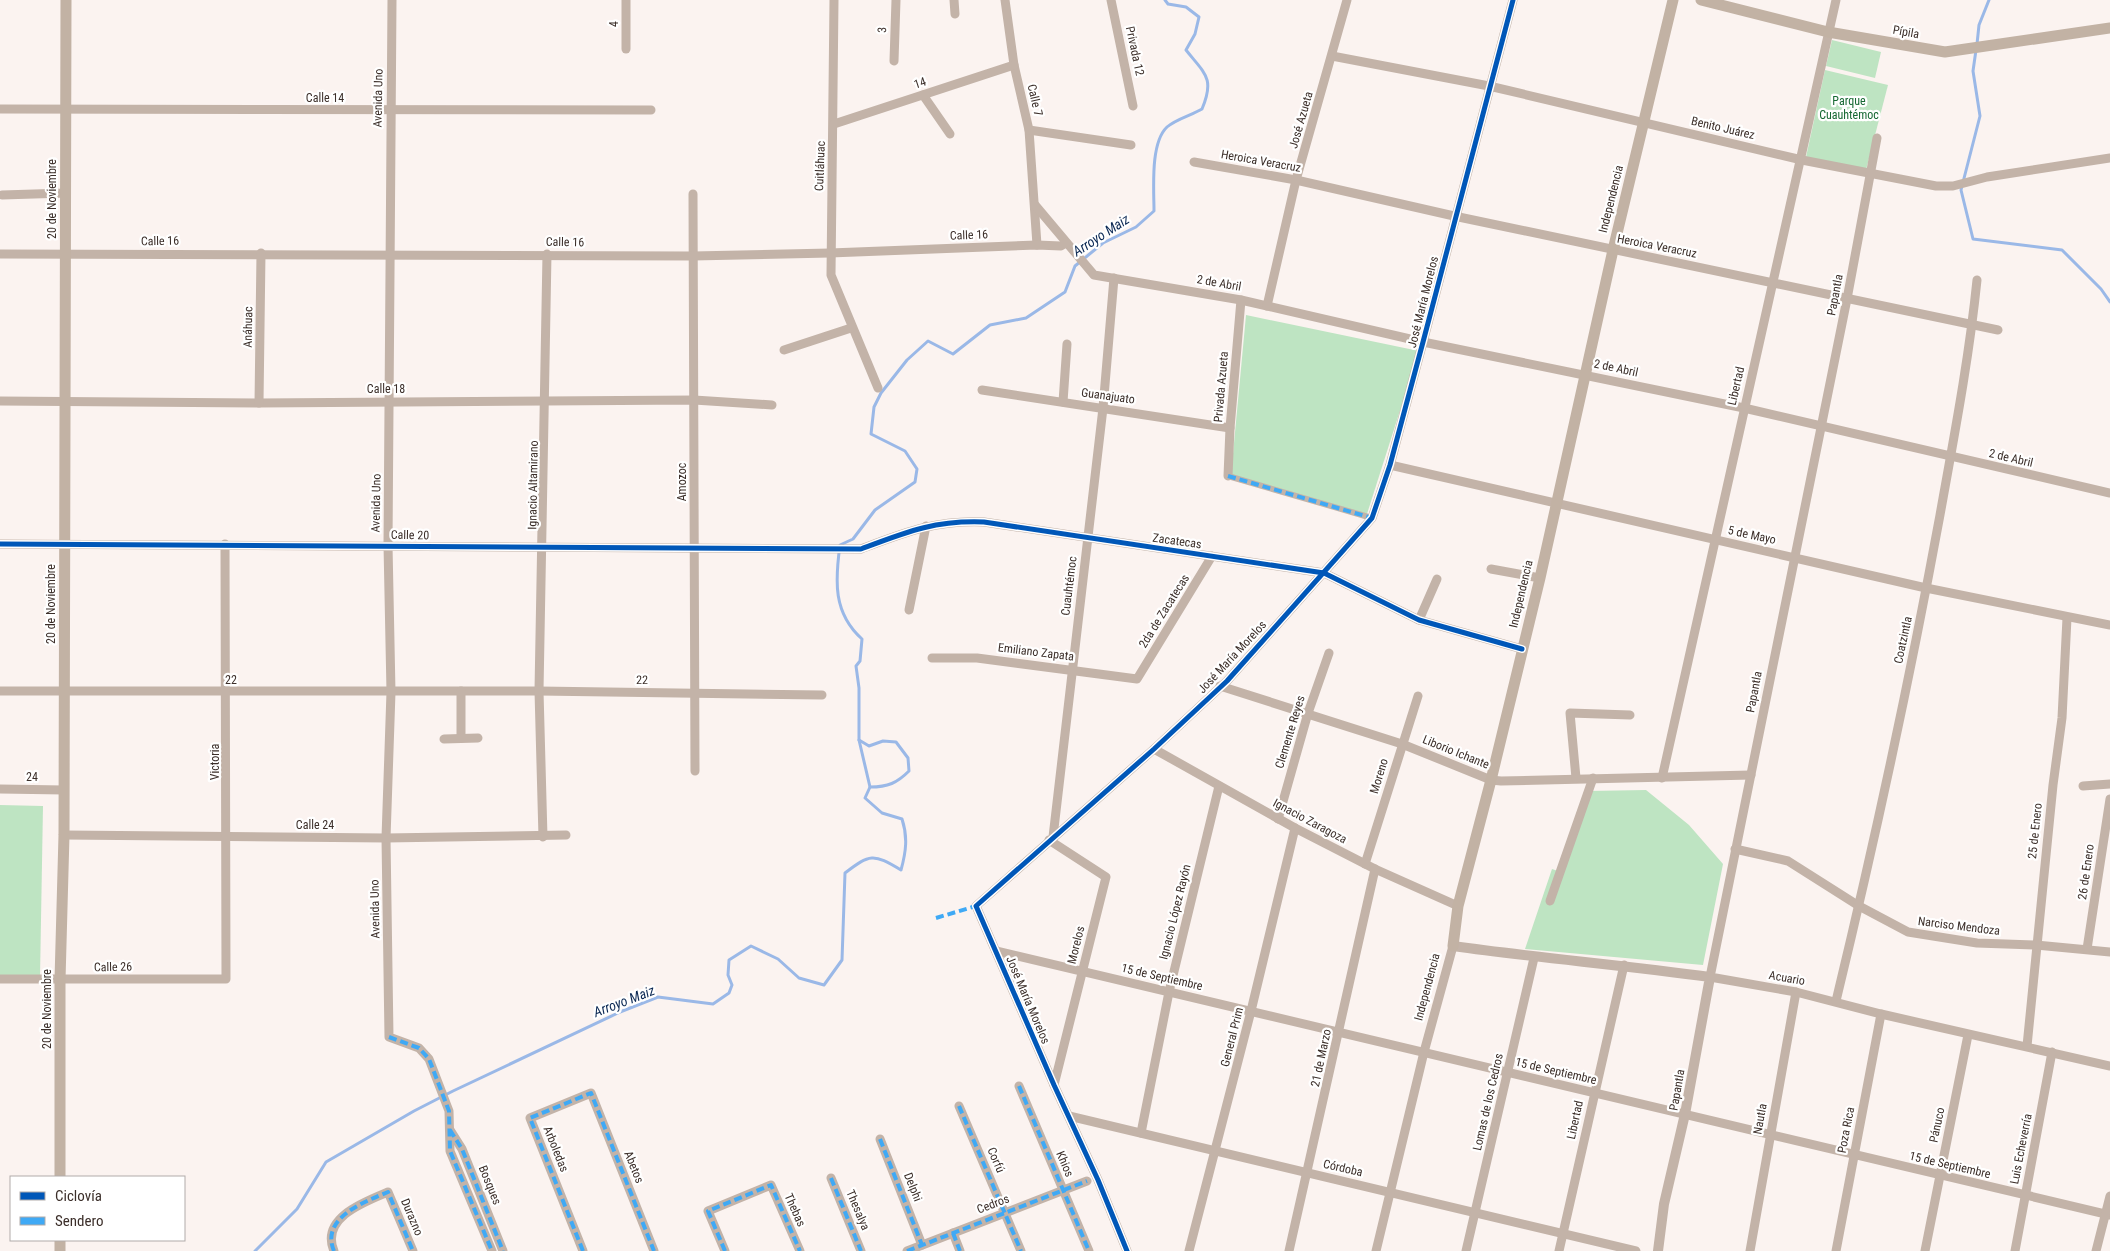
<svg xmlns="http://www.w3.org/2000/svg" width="2110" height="1251" font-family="'Roboto Condensed',sans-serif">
  <rect width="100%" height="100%" fill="#fbf3f0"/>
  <g fill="#bee4c2">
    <polygon points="1832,40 1881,52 1875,78 1826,66"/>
    <polygon points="1825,70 1888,85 1866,170 1806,157"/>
    <polygon points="1246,315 1419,351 1367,514 1231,475"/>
    <polygon points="1646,790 1689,825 1723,864 1703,965 1525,949 1552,869 1561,872 1588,791"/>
    <polygon points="0,805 43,806 40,977 0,977"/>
  </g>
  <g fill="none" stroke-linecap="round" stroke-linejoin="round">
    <g stroke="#9ab8e7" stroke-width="3">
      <polyline points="1977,44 1979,25 1989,0"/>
      <polyline points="1976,50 1973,71 1980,116 1961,190 1973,239 2062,250 2101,289 2110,302"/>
      <path d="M859,740l10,6 14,-5 13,1 12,16 1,13c-12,12 -21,16 -39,16"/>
      <path d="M255,1251l42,-42 29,-47 88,-51 39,-20 167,-79 38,-15 55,7 16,-11 3,-8 -4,-10 1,-15 22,-14 27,13 21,19 25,7 18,-25 3,-87c25,-19 28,-20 56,-3 5,-18 7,-33 1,-51l-20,-6 -17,-15 5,-11 -11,-47v-52l-3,-22 4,-5 2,-22c-29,-26 -27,-58 -22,-94l13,-6 22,-29 40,-28 2,-13 -12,-18 -34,-17 3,-27 7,-14 26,-33 21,-19 25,13 37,-29 36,-7 39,-26 10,-26 28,-23 33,-16 18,-16c0,-22 -4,-68 13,-84 9,-8 25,-12 35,-18 13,-31 3,-35 -16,-59l9,-16 4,-17 -13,-10 -18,-3 -3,-4"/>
    </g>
    <polyline stroke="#c3b3a8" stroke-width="6" points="1228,476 1372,518"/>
    <g stroke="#c3b3a8" stroke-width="9">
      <polyline points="392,0 388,545 391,692 386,838 389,1037 419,1048 429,1059 449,1111 450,1151 492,1251"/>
      <polyline points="834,0 831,275 878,388"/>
      <polyline points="954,0 955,14"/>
      <polyline points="1005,0 1014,65 1029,130 1037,245"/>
      <polyline points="1111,0 1133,106"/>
      <polyline points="626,49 626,0"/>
      <polyline points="1332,56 1489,86 1802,160 1936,186 1953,186 1987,177 2110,158"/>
      <polyline points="894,61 896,0"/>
      <polyline points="923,95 950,134"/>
      <polyline points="0,109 651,110"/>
      <polyline points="834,124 1014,65"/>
      <polyline points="1029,130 1131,145"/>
      <polyline points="1877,138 1847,299 1710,977 1796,992 1881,1014 2110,1066"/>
      <polyline points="1194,162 1296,180 1454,216 1998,330"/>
      <polyline points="693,194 695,771"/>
      <polyline points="2,195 66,193"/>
      <polyline points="1035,205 1094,275 1241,300 1423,342 1744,408 2110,493"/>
      <polyline points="0,254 693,256 830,253 1037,245 1061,246 1066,243"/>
      <polyline points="1267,306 1296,180 1347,0"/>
      <polyline points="784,350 851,328"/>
      <polyline points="982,390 1230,428"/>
      <polyline points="0,401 259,403 694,400 772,405"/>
      <polyline points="1063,402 1067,344"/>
      <polyline points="259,403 261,253"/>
      <polyline points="1390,465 1926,588 2110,625"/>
      <polyline points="1228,476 1230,428 1241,300"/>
      <path d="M0,544l861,5c45,-17 74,-29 123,-27l340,51 95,47 103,29"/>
      <polyline points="1491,569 1540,578"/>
      <polyline points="909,610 926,526"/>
      <polyline points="1419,620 1437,579"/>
      <polyline points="932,658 977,658 1137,679 1212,556"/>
      <polyline points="1220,686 1402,744 1491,780 1501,781 1751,775"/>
      <polyline points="0,691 539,691 822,695"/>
      <polyline points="461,738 461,691"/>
      <polyline points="444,739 478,738"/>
      <polyline points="1154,749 1295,828 1375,869 1458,906"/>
      <polyline points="1576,778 1570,713 1630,715"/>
      <polyline points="1662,778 1836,0"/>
      <polyline points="2083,786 2110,784"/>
      <polyline points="0,789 64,790"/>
      <polyline points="1278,819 1308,713 1329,653"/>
      <polyline points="64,835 386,838 566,835"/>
      <polyline points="543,837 539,691 547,254"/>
      <polyline points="1053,837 1103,408 1114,278"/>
      <polyline points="1049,840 1106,877 1054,1085"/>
      <polyline points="1735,849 1788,861 1859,906 1908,932 1977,943 2036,945 2110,952"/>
      <polyline points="1365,864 1418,696"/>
      <polyline points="1550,901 1593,778"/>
      <polyline points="2087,949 2110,799"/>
      <polyline points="996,951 2110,1215"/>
      <polyline points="0,979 226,979 225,544"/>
      <path d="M1836,1001c39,-161 74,-323 104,-486 14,-78 29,-156 37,-235"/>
      <polyline points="2027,1046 2053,785 2062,718 2067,618"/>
      <polyline points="1019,1086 1089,1251"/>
      <polyline points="959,1106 1021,1251"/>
      <polyline points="1069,1116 1636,1251"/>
      <polyline points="450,1130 462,1149 503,1251"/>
      <polyline points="1141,1133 1169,992 1219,786"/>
      <polyline points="880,1139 922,1245"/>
      <polyline points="831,1178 861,1251"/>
      <polyline points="953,1233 960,1251"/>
      <path d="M334,1251c-14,-33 30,-49 54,-59l25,59"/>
      <polyline points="583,1251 530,1118 591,1093 654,1251"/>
      <polyline points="725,1251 708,1211 771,1185 800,1251"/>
      <polyline points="907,1251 1087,1181"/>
      <polyline points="1127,1251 1098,1180 1054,1085 976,906 1154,749 1227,681 1372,518 1390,465 1423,342 1513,0"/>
      <polyline points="1189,1251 1251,1011 1295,828"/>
      <polyline points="1289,1251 1375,869"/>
      <polyline points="1376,1251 1424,1052 1453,946"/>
      <polyline points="1466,1251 1534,958"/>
      <polyline points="1559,1251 1624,965"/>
      <polyline points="1750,1251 1796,992"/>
      <polyline points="1836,1251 1881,1014"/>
      <polyline points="1925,1251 1968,1035"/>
      <polyline points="2015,1251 2052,1052"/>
      <polyline points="2096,1251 2110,1196"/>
    </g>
    <path stroke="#c3b3a8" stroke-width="10" d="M1453,946c85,12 171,19 257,31l-25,137 -21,90 -6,47"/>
    <g stroke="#c2b2a4" stroke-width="11">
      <polyline points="1701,0 1828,32 1945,52 2110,28"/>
      <polyline points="1453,946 1458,906 1491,780 1540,578 1613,250 1673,0"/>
      <polyline points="60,1177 60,980 64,835 66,0"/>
      <polyline points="60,1251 60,1240"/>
    </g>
    <g stroke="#3fa9f5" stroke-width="4" stroke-dasharray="8 4" stroke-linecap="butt">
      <polyline points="1228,476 1372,518"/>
      <polyline points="936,918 976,906"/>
      <polyline points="389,1037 419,1048 429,1059 449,1111 450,1151 492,1251"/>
      <polyline points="1019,1086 1089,1251"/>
      <polyline points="959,1106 1021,1251"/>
      <polyline points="450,1130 462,1149 503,1251"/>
      <polyline points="880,1139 922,1245"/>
      <polyline points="831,1178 861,1251"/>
      <polyline points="953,1233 960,1251"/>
      <path d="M334,1251c-14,-33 30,-49 54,-59l25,59"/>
      <polyline points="583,1251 530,1118 591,1093 654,1251"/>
      <polyline points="725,1251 708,1211 771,1185 800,1251"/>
      <polyline points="907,1251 1087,1181"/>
    </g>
    <g stroke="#fff" stroke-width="8">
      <g id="cycleway">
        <path d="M0,544l861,5c45,-17 74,-29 123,-27l340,51 95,47 103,29"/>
        <polyline points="1127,1251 1098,1180 1054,1085 976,906 1154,749 1227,681 1372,518 1390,465 1423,342 1513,0"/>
      </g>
    </g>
    <use href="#cycleway" stroke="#0057b8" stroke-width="5"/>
  </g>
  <g text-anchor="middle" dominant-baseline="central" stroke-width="4.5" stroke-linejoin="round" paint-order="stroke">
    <g font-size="12" fill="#3b2e29" stroke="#fff">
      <text transform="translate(614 24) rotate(-90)">4</text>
      <text transform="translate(882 30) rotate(-88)">3</text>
      <text transform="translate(1906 32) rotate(10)">Pípila</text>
      <text transform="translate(1135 51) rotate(78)">Privada 12</text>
      <text transform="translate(920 83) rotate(-18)">14</text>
      <text x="325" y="98">Calle 14</text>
      <text transform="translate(378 98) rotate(-89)">Avenida Uno</text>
      <text transform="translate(1035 100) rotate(77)">Calle 7</text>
      <text transform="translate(1301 120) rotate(-74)">José Azueta</text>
      <text transform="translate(1723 128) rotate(13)">Benito Juárez</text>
      <text transform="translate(1261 161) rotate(10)">Heroica Veracruz</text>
      <text transform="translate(820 166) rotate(-88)">Cuitláhuac</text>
      <text transform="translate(52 199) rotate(-90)">20 de Noviembre</text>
      <text transform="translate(1611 199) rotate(-76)">Independencia</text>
      <text transform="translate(969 235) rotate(-2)">Calle 16</text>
      <text transform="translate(160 241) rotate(-1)">Calle 16</text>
      <text transform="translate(565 242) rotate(1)">Calle 16</text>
      <text transform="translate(1657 246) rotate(11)">Heroica Veracruz</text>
      <text transform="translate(1219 283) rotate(10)">2 de Abril</text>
      <text transform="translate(1835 295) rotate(-79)">Papantla</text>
      <text transform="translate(1423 302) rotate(-76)">José María Morelos</text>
      <text transform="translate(248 327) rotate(-89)">Anáhuac</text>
      <text transform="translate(1616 368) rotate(12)">2 de Abril</text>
      <text transform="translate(1736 386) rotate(-77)">Libertad</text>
      <text transform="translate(1221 387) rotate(-85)">Privada Azueta</text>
      <text x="386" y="389">Calle 18</text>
      <text transform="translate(1108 396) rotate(8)">Guanajuato</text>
      <text transform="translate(2011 458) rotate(13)">2 de Abril</text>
      <text transform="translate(682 482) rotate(-90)">Amozoc</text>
      <text transform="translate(533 485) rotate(-89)">Ignacio Altamirano</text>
      <text transform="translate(376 503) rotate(-89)">Avenida Uno</text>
      <text transform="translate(410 535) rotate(1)">Calle 20</text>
      <text transform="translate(1752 535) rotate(12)">5 de Mayo</text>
      <text transform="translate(1177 541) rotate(8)">Zacatecas</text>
      <text transform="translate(1069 586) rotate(-83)">Cuauhtémoc</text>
      <text transform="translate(1521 594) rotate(-77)">Independencia</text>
      <text transform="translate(51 604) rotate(-90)">20 de Noviembre</text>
      <text transform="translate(1164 611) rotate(-58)">2da de Zacatecas</text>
      <text transform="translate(1903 640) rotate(-78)">Coatzintla</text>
      <text transform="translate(1036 652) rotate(7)">Emiliano Zapata</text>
      <text transform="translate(1232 657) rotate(-47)">José María Morelos</text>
      <text x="231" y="680">22</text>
      <text transform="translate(642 680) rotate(1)">22</text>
      <text transform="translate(1754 692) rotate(-79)">Papantla</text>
      <text transform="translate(1290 732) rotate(-73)">Clemente Reyes</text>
      <text transform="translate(1456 752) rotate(22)">Liborio Ichante</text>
      <text transform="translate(215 762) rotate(-90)">Victoria</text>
      <text transform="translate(1379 776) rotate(-73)">Moreno</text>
      <text x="32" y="777">24</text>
      <text transform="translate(1310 821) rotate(28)">Ignacio Zaragoza</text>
      <text x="315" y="825">Calle 24</text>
      <text transform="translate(2035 831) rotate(-84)">25 de Enero</text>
      <text transform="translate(2086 872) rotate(-82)">26 de Enero</text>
      <text transform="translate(375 909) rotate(-91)">Avenida Uno</text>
      <text transform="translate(1175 912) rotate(-76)">Ignacio López Rayón</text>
      <text transform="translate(1959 926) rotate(7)">Narciso Mendoza</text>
      <text transform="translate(1076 945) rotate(-76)">Morelos</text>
      <text transform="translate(113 967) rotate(-1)">Calle 26</text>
      <text transform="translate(1162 977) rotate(13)">15 de Septiembre</text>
      <text transform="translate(1787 978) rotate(10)">Acuario</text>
      <text transform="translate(1427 987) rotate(-75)">Independencia</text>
      <text transform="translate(1028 1000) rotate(67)">José María Morelos</text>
      <text transform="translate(47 1009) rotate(-90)">20 de Noviembre</text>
      <text transform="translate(1232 1037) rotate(-76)">General Prim</text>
      <text transform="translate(1321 1058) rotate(-78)">21 de Marzo</text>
      <text transform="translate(1556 1071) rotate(13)">15 de Septiembre</text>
      <text transform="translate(1677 1090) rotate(-80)">Papantla</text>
      <text transform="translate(1488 1102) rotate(-77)">Lomas de los Cedros</text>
      <text transform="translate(1760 1119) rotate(-80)">Nautla</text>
      <text transform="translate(1575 1120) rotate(-78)">Libertad</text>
      <text transform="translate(1937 1125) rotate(-78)">Pánuco</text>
      <text transform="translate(1846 1130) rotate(-79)">Poza Rica</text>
      <text transform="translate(556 1149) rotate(68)">Arboledas</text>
      <text transform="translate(2021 1149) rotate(-79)">Luis Echeverría</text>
      <text transform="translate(996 1160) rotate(67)">Corfú</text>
      <text transform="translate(1065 1164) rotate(67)">Khios</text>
      <text transform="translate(1950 1165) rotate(13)">15 de Septiembre</text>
      <text transform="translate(634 1167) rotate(68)">Abetos</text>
      <text transform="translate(1343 1168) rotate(13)">Córdoba</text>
      <text transform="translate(490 1185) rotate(68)">Bosques</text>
      <text transform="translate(913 1187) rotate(68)">Delphi</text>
      <text transform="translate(993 1204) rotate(-21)">Cedros</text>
      <text transform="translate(795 1210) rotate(66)">Thebas</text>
      <text transform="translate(858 1210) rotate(67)">Thesalya</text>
      <text transform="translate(412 1217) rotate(67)">Durazno</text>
    </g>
    <g font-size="12" fill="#166832" stroke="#fff">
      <text x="1849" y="101">Parque<tspan x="1849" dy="14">Cuauhtémoc</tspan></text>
    </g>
    <g font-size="14" font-style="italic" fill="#0b2853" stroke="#fff">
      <text transform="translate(1101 235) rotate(-33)">Arroyo Maiz</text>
      <text transform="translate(624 1001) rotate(-21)">Arroyo Maiz</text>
    </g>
  </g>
  <rect x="10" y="1176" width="175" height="65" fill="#ffffff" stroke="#b1aba9"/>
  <rect x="20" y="1192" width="25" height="8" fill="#0057b8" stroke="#b1aba9"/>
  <text x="55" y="1201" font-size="15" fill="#3b2e29">Ciclovía</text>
  <rect x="20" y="1217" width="25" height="8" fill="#3fa9f5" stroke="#b1aba9"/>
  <text x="55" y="1226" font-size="15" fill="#3b2e29">Sendero</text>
</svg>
